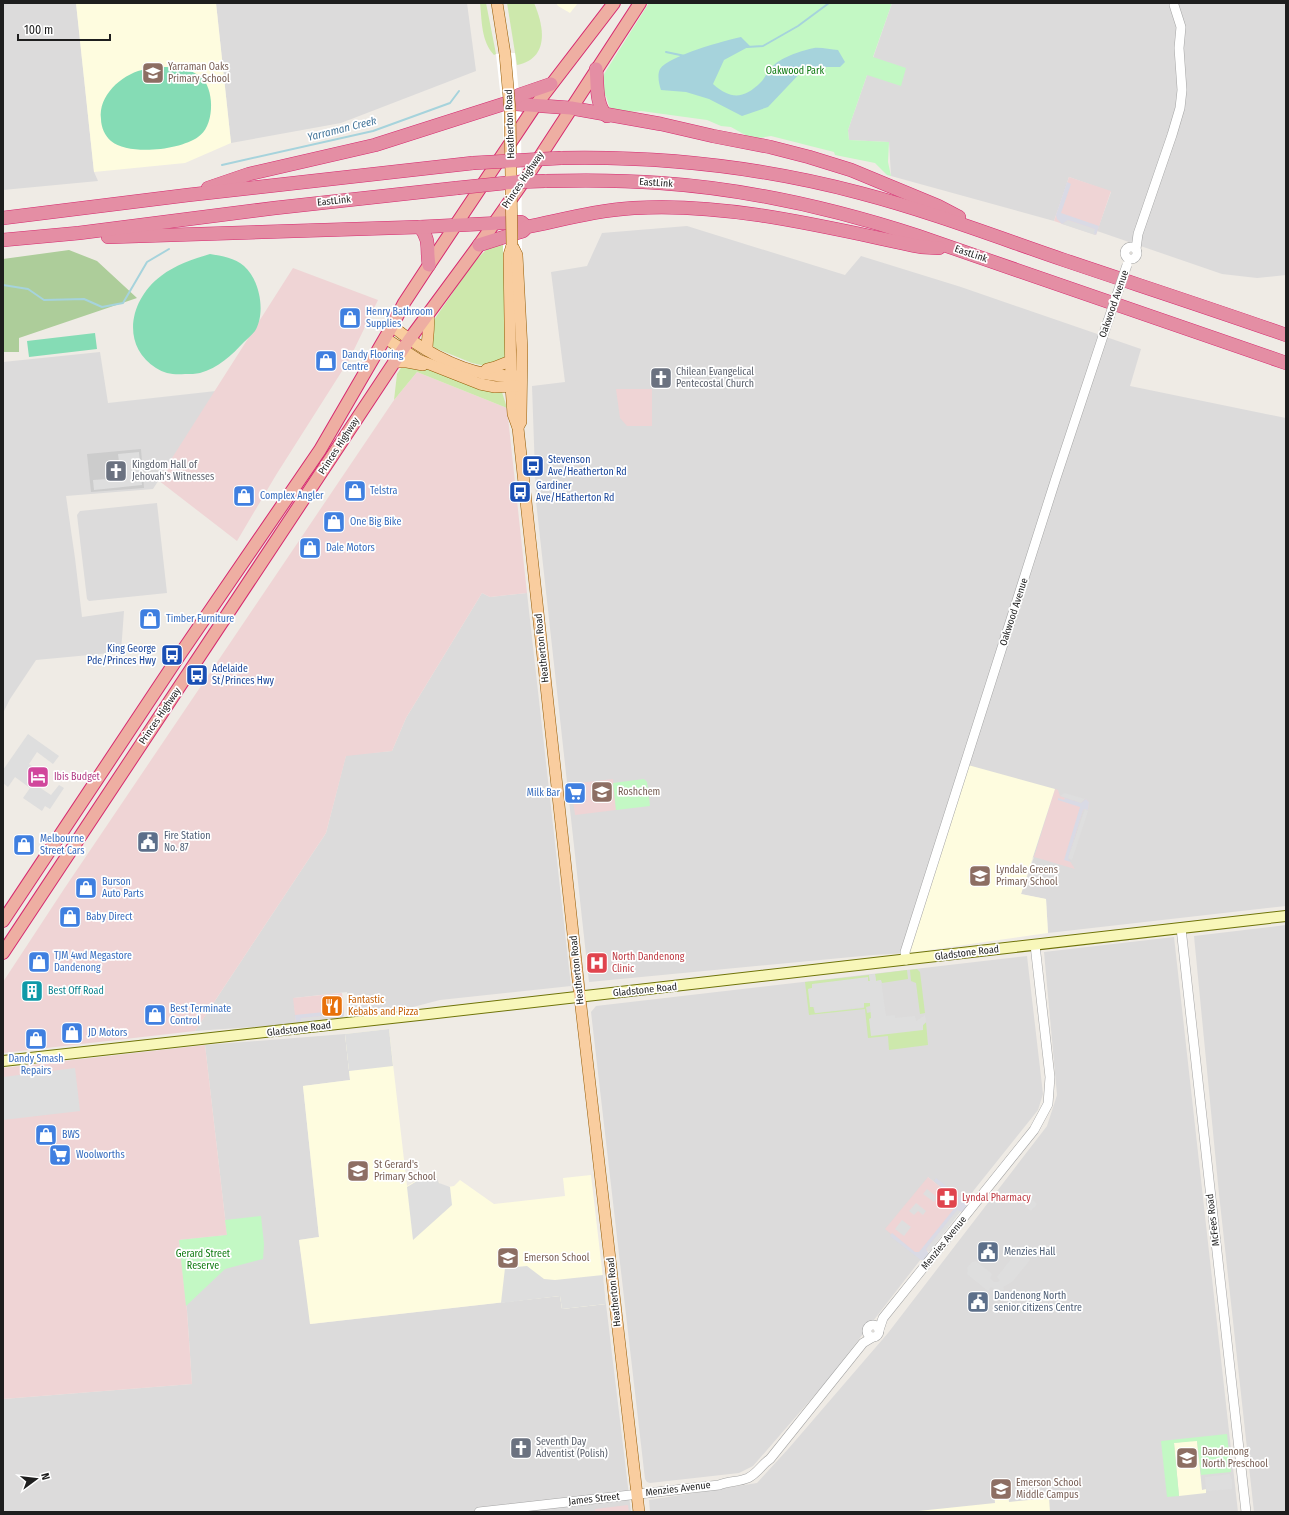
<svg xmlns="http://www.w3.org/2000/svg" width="1289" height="1515" font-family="'Fira Sans Condensed',sans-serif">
  <rect width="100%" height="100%" fill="#efebe5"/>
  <g fill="#dcdbdb">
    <polygon points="3,3 76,3 94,172 98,181 3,190"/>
    <polygon points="216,3 467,3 476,71 341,123 231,143"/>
    <polygon points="892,3 1286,3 1286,275 1257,278 1222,274 1097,231 1111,192 1069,177 1054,221 891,176 889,142 849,140 848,130"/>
    <polygon points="687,226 845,275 861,256 961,287 1141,349 1130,386 1286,418 1286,906 1048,933 1046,899 1021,894 1034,857 908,953 873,955 589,982 536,501 532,386 565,382 551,272 587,266 602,233"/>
    <polygon points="100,352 108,403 216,391 153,489 66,496 75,558 82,617 124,611 121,652 36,660 10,699 3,713 3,362"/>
    <polygon points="157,503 167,593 89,601 87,599 77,515 80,511"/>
    <polygon points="482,593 490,597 527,593 571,986 440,1000 386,1014 354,1017 350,1013 347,992 294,998 296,1024 195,1031 326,833 346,755 392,751 406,718"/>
    <polygon points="1286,925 1286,1512 1254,1512 1219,1194 1194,936"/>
    <polygon points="1174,937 1238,1512 650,1512 649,1500 757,1483 789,1448 888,1333 1047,1126 1057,1095 1044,952"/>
    <polygon points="1027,956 1043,1094 1038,1110 974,1190 963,1206 928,1177 921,1259 826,1382 753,1466 739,1473 650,1483 647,1482 645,1479 591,1012 596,1006"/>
    <polygon points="345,1034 350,1080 303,1086 319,1237 299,1240 311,1324 560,1296 562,1309 606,1304 631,1512 3,1512 3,1399 192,1384 187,1311 179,1240 227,1235 205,1045"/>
  </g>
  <g fill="#efd4d5">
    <polygon points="1069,177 1111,191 1096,235 1054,221"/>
    <polygon points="293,268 378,300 349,360 276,475 237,541 158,480"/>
    <polygon points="417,372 507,408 527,593 490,597 482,593 406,718 392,751 346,756 326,833 195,1031 3,1053 3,982 64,889 394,400"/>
    <polygon points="616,389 652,389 652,426 627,426 620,418"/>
    <polygon points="613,779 616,810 575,815 571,784"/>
    <polygon points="1055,789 1058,790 1060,796 1081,803 1086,799 1089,802 1088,810 1086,809 1083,810 1068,858 1075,869 1034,857"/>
    <polygon points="342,993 344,1015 341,1020 296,1024 293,998"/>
    <polygon points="205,1045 227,1235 179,1240 187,1311 192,1384 3,1399 3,1068"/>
    <polygon points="928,1177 963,1206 921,1259 885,1229"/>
    <polygon points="628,1505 629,1512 595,1512 595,1509"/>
  </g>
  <g fill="#fefcdf">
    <polygon points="76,3 216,3 231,143 185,163 94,172"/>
    <polygon points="556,3 578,3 570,13 558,6"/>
    <polygon points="968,765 1055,789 1021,894 1046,899 1048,933 908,953"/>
    <polygon points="389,1029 407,1186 436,1170 437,1180 442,1186 448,1187 454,1186 460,1180 494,1204 565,1196 563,1178 591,1175 606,1304 562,1309 560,1296 310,1324 299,1240 319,1237 303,1086 350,1080 345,1034"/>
    <polygon points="1197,1440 1202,1490 1206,1489 1206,1493 1179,1496 1174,1443"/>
    <polygon points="1006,1478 1009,1502 1049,1498 1050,1512 909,1512 995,1503 993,1479"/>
  </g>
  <polygon fill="#ccc" points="141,449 144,488 91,492 87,454"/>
  <g fill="#cde8ac">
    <path d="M480,3h6l10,51 -2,1c-13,-14 -12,-34 -14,-52z"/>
    <path d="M507,3h27c10,23 16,55 -17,62z"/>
    <polygon points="503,242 506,351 503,360 485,366 472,363 435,348 430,342 432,327 434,320 473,263 488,248"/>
    <polygon points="409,364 430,369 502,392 507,408 417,372 394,400 397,374 401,368"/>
    <polygon points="917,969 920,972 925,1013 920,1014 916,983 911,981 910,970"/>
    <polygon points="907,970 908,979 882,983 881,980 876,981 875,974"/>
    <polygon points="869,975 870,981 808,989 815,1013 864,1008 863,1003 870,1003 870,1006 866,1007 867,1013 871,1012 872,1018 869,1019 923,1029 923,1025 926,1022 928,1045 889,1050 888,1036 868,1038 865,1009 809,1015 805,982"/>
  </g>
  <polygon fill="#adcd9a" points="69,250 97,261 137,298 19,338 19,352 3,352 3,259"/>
  <g fill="#c3f8c4">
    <polygon points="649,3 892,3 873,57 906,68 901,86 867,75 848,130 849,140 889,142 888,162 891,176 887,175 875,163 835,155 834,152 771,136 759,138 747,136 731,127 721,126 707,120 641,111 628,112 610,109 606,96 600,96 602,79 604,74"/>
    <polygon points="644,779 647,782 650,806 616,810 613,783"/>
    <polygon points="261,1216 264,1244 263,1259 225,1269 186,1306 179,1240 227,1235 225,1220"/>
    <polygon points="1227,1434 1231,1472 1201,1475 1197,1441 1174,1443 1179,1496 1167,1497 1161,1441"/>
  </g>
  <g fill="#85dcb5">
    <path d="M160,67c15,0 32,1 43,12 12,14 11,48 -5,58 -18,13 -69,19 -87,4 -6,-5 -10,-14 -10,-22 -3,-23 20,-44 41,-49 6,-1 12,-2 18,-3z"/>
    <path d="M210,254c12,2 25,4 34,12 16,14 22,47 11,65 -3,4 -7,7 -11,11 -12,13 -26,26 -44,31 -4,1 -10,1 -15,1 -10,1 -20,0 -29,-6 -36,-23 -26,-69 5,-92 14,-11 32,-17 49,-22z"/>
    <polygon points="95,333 97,349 29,357 27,341"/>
  </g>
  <g fill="#dedede">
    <polygon points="1068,220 1095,229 1095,235 1062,224"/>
    <rect x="667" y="373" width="16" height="16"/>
    <polygon points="139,452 142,485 94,490 93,480 121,478 118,454"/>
    <polygon points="28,734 59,756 53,764 37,752 29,764 43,774 36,785 51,795 59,785 64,788 50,809 45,806 42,811 23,798 30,788 15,777 8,787 3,783 3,770"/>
    <polygon points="1064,793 1085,799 1081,803 1060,796"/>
    <polygon points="1085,809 1088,811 1072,860 1068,858"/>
    <polygon points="875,974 876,981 881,980 886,1016 895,1015 895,1018 915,1016 916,1021 925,1015 926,1022 923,1025 923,1030 871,1036 869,1019 871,1018 870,1003 864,1003 864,1007 815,1013 814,1007 810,1007 808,989 812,988 812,984 868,977 868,981 870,981 869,975"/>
    <polygon points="339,1014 341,1020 300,1024 301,1018"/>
    <polygon points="389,1029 393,1066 349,1071 345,1034"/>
    <polygon points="75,1068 80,1111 3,1120 3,1077"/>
    <polygon points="435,1173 439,1183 450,1187 452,1205 413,1240 407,1187 422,1178"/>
    <polygon points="927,1189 939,1199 938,1200 936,1199 934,1202 923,1194"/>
    <polygon points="1027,1194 1037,1204 1031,1211 1021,1202"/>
    <polygon points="916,1203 926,1211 923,1215 918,1211 914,1215 909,1211"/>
    <polygon points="957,1209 961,1211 929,1252 926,1249"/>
    <polygon points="902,1220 911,1227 904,1236 895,1229"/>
    <polygon points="1019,1249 1028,1257 1030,1260 1012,1282 1003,1287 1004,1289 1000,1294 991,1287 988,1291 967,1274 968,1271 967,1268 972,1262 974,1262 976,1261 992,1274 990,1278 994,1282 998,1282 1000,1280 997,1277"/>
    <polygon points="527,1266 544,1279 555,1280 603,1275 606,1304 562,1309 560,1296 501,1303 505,1268"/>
    <polygon points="1230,1474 1231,1479 1232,1479 1232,1489 1206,1491 1205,1477"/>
  </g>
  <g fill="#d9dae5">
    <polygon points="1067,182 1071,184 1061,213 1099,226 1096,235 1094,233 1095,229 1068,220 1062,224 1057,219 1056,215"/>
    <polygon points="1058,798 1064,800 1065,798 1081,803 1086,799 1089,802 1088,810 1085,809 1083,810 1068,858 1071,862 1064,860 1080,807 1058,800"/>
    <polygon points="344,1010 344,1015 341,1020 340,1015 339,1014 301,1018 300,1024 296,1024 295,1015"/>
    <polygon points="936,1178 965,1201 967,1207 965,1211 962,1212 957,1210 926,1249 929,1254 924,1260 921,1260 890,1236 892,1233 915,1252 919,1252 953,1210 957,1204 957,1199 934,1181"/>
  </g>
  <path fill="#a6d3dc" d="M741,37l9,9 -26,14 -11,24c18,16 31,15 48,-2 5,-5 7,-13 13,-17 8,-8 29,-15 40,-17 7,-1 17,2 24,2l7,12 -5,5h-23l-12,1 -37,39 -26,9 -33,-17 -23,-7 -25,-2c-2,-6 -4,-15 -1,-21 8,-13 66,-29 81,-32z"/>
  <polygon fill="#fff" points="515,53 521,114 522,255 503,255 505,172 502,109 496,54"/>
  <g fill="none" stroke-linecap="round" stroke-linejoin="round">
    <g stroke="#a6d3dc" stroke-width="2">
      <polyline points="747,47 763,46 798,26 829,3"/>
      <polyline points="666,52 685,56"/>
      <polyline points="222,165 373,131 450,103 459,91"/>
      <polyline points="3,285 28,289 44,300 84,299 102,307 123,303 147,262 169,249"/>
    </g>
    <g stroke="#a5a5a5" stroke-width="10">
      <g id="tertiary">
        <circle cx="1131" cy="253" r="6"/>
        <polyline points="1136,249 1138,234 1172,135 1180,108 1182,90 1179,48 1181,27 1174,5"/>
        <polyline points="1181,928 1246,1512"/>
        <polyline points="906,960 905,952 1056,478 1108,321"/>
        <circle cx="873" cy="1331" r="6"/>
        <polyline points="879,1330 883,1318 1034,1130 1048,1104 1050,1077 1035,945"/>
        <path d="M479,1512l240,-27c10,-4 20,-3 29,-7 10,-5 14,-14 22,-19l93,-116 10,-6"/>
      </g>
    </g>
    <g stroke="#6f7308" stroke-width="12">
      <polyline id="secondary" points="3,1061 428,1014 1286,916"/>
    </g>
    <g stroke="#955b04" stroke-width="12">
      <g id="primary">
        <polyline points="497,3 505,54"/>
        <polyline points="512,245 509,255 511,386 513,414 518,428 579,989 639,1512"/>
        <polyline points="512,245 517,255 522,350 521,414 521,422 518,427"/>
        <path d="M392,326c26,21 61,42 95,48 10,2 20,2 30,2"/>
        <polyline points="385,338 419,360 480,384 495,387 517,386"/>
        <path d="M427,350c0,-12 3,-24 1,-36"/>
        <polyline points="394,362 407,362 423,365"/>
        <polyline points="483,374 487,369 495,367 510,361"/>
      </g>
    </g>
    <g stroke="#d6296f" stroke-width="14">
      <g id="trunk">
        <polyline points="3,921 181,653 320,450 392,326 404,303 429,265 535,106 614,3"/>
        <polyline points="3,953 409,340 479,245 530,172 640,3"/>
      </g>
    </g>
    <g stroke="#d6296f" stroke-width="14">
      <g id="motorway">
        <path d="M596,69c2,15 -1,36 11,47"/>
        <polyline points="510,102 516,104 571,108 661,124 713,136 770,147 809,157 851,170 938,206 959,217"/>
        <path d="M561,158c100,-2 201,9 299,35 69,18 137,44 204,67 74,25 148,49 222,75"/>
        <path d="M545,181c39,-1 77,-1 115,2 88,6 175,26 258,53l368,127"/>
        <polyline points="208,188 249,174 375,145 510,102 519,95 551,84"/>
        <polyline points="3,218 188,195 473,163"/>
        <path d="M420,227c11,14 6,22 9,38"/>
        <polyline points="108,237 420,227 521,222 527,227"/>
        <polyline points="3,240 79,233 275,208 457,188"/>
        <path d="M479,245l44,-14 4,-4c35,-7 71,-17 107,-19 94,-6 195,20 287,39l18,1"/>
      </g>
    </g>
    <use href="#tertiary" stroke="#fff" stroke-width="9"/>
    <use href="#secondary" stroke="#f8f7ba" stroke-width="10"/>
    <use href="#primary" stroke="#f9cd9f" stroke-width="11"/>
    <use href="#trunk" stroke="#eeaea2" stroke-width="12"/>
    <use href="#motorway" stroke="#e48ea4" stroke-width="13"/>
    <g stroke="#a5a5a5" stroke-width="10" stroke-linecap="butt">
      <polyline id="tertiary-bridge" points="1108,321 1127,265"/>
    </g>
    <g stroke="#955b04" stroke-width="12" stroke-linecap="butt">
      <polyline id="primary-bridge" points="505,54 510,110 512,245"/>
    </g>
    <g stroke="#d6296f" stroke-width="14" stroke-linecap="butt">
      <g id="motorway-bridge">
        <polyline points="473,163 561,158"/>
        <polyline points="457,188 515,182 545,181"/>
      </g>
    </g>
    <use href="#tertiary-bridge" stroke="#fff" stroke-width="9"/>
    <use href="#primary-bridge" stroke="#f9cd9f" stroke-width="11"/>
    <use href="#motorway-bridge" stroke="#e48ea4" stroke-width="13"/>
  </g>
  <defs>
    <g id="school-square" transform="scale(1.15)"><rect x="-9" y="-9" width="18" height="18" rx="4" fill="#8d6e63" stroke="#fff"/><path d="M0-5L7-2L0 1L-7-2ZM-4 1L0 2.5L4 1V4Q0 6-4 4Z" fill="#fff"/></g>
    <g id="shop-square" transform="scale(1.15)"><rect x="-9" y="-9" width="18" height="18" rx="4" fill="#3f7fe0" stroke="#fff"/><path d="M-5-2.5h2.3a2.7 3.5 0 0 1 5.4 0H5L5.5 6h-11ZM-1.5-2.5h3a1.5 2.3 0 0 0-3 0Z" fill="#fff"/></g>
    <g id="church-square" transform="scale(1.15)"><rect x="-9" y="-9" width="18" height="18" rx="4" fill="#6b7280" stroke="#fff"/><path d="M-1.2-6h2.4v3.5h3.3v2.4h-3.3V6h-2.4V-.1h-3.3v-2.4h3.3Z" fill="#fff"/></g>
    <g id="bus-square" transform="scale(1.15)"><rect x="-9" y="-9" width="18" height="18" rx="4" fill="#1a4fb4" stroke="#fff"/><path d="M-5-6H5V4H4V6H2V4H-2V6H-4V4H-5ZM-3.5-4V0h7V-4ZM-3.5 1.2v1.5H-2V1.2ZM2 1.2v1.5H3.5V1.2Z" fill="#fff"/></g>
    <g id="hotel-square" transform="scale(1.15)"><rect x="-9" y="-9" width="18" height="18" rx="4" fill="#d1479c" stroke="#fff"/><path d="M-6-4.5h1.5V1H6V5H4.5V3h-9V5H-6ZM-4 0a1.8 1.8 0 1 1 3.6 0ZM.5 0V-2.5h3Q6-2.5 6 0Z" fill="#fff"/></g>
    <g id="university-square" transform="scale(1.15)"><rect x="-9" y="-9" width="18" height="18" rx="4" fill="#8d6e63" stroke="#fff"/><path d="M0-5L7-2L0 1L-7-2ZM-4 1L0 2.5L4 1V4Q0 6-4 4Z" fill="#fff"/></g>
    <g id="supermarket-square" transform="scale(1.15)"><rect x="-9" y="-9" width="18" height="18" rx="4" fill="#3f7fe0" stroke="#fff"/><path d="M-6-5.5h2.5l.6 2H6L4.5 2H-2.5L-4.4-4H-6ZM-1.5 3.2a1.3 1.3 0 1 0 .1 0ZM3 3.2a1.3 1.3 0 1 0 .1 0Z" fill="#fff"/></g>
    <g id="civic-square" transform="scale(1.15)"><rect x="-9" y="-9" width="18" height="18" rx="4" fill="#5c6f8a" stroke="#fff"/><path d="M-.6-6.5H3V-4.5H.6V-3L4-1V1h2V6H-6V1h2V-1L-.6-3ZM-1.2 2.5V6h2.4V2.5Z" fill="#fff"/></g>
    <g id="hospital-square" transform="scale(1.15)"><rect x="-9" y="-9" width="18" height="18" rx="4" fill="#e0444e" stroke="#fff"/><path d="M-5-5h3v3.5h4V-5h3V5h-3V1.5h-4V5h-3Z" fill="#fff"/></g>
    <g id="building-square" transform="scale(1.15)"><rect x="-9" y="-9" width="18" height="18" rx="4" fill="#0f9aa8" stroke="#fff"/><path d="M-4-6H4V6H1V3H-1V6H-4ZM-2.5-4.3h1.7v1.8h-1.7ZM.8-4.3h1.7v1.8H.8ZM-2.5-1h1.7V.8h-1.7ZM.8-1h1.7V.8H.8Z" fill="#fff"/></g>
    <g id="restaurant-square" transform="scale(1.15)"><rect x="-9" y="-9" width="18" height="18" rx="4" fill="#e8710a" stroke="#fff"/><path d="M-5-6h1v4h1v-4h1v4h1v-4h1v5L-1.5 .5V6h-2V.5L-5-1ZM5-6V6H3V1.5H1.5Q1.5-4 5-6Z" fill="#fff"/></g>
    <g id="pharmacy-square" transform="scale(1.15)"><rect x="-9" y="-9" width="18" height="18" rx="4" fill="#e0444e" stroke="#fff"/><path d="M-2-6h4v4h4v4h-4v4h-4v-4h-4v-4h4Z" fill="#fff"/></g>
  </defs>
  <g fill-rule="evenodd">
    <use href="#school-square" x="153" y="73"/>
    <use href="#shop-square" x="350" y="318"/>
    <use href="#shop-square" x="326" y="361"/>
    <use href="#church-square" x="661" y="378"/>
    <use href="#bus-square" x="533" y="466"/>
    <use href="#church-square" x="116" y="471"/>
    <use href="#shop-square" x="355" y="491"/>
    <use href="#bus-square" x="520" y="492"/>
    <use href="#shop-square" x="244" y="496"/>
    <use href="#shop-square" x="334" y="522"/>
    <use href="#shop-square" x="310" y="548"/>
    <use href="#shop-square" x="150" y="619"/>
    <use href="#bus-square" x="172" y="655"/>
    <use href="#bus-square" x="197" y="675"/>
    <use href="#hotel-square" x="38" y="777"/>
    <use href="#university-square" x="602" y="792"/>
    <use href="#supermarket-square" x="575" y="793"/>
    <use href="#civic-square" x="148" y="842"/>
    <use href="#shop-square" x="24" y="845"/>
    <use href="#school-square" x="980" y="876"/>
    <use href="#shop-square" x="86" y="888"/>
    <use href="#shop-square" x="70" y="917"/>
    <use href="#shop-square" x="39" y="962"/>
    <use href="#hospital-square" x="597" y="963"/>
    <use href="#building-square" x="32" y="991"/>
    <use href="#restaurant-square" x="332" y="1006"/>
    <use href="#shop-square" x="155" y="1015"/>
    <use href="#shop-square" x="72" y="1033"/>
    <use href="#shop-square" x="36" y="1039"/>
    <use href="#shop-square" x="46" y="1135"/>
    <use href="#supermarket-square" x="60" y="1155"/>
    <use href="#school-square" x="358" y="1171"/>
    <use href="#pharmacy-square" x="947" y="1198"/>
    <use href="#civic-square" x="988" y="1252"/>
    <use href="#school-square" x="508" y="1258"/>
    <use href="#civic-square" x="978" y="1302"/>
    <use href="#church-square" x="521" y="1448"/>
    <use href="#school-square" x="1187" y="1458"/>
    <use href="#school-square" x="1001" y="1489"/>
  </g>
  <g text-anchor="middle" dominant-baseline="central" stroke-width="3.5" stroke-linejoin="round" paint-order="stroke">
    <g font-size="10" fill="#785e54" stroke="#fff" text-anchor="start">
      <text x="168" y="67">Yarraman Oaks<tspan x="168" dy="12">Primary School</tspan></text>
      <text x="618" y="792">Roshchem</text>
      <text x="996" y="870">Lyndale Greens<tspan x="996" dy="12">Primary School</tspan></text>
      <text x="374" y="1165">St Gerard's<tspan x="374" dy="12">Primary School</tspan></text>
      <text x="524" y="1258">Emerson School</text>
      <text x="1202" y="1452">Dandenong<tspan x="1202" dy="12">North Preschool</tspan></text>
      <text x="1016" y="1483">Emerson School<tspan x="1016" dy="12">Middle Campus</tspan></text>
    </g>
    <g font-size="10" fill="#0e7a10" stroke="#fff">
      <text x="795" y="71">Oakwood Park</text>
      <text x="203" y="1254">Gerard Street<tspan x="203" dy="12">Reserve</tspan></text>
    </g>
    <g font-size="10" fill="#1e1e1e" stroke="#fff">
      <text transform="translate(510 124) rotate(-92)">Heatherton Road</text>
      <text transform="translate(523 180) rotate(-56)">Princes Highway</text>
      <text transform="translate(656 183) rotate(4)">EastLink</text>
      <text transform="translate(334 201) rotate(-6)">EastLink</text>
      <text transform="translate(971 254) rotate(19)">EastLink</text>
      <text transform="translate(1114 304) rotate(-71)">Oakwood Avenue</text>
      <text transform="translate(339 446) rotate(-57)">Princes Highway</text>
      <text transform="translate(1014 612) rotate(-72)">Oakwood Avenue</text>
      <text transform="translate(542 648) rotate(-96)">Heatherton Road</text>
      <text transform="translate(160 716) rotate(-56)">Princes Highway</text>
      <text transform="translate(967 953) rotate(-7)">Gladstone Road</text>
      <text transform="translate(577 970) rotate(-96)">Heatherton Road</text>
      <text transform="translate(645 990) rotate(-6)">Gladstone Road</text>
      <text transform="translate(299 1029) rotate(-7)">Gladstone Road</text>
      <text transform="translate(1213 1220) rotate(-97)">McFees Road</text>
      <text transform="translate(944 1243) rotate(-51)">Menzies Avenue</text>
      <text transform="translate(614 1292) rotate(-96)">Heatherton Road</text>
      <text transform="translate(678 1489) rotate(-7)">Menzies Avenue</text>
      <text transform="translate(594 1499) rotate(-6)">James Street</text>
    </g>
    <g font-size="10" fill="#366cbe" stroke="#fff" text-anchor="start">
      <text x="366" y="312">Henry Bathroom<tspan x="366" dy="12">Supplies</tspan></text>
      <text x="342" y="355">Dandy Flooring<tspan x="342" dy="12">Centre</tspan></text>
      <text x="370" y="491">Telstra</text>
      <text x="260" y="496">Complex Angler</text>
      <text x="350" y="522">One Big Bike</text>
      <text x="326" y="548">Dale Motors</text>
      <text x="166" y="619">Timber Furniture</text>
      <text x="560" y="793" text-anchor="end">Milk Bar</text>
      <text x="40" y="839">Melbourne<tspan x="40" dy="12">Street Cars</tspan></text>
      <text x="102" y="882">Burson<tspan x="102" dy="12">Auto Parts</tspan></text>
      <text x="86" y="917">Baby Direct</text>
      <text x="54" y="956">TJM 4wd Megastore<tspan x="54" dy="12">Dandenong</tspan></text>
      <text x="170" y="1009">Best Terminate<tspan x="170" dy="12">Control</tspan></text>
      <text x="88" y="1033">JD Motors</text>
      <text x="36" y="1059" text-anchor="middle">Dandy Smash<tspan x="36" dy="12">Repairs</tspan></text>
      <text x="62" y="1135">BWS</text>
      <text x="76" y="1155">Woolworths</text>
    </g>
    <g font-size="10" fill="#5b616d" stroke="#fff" text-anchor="start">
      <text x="676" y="372">Chilean Evangelical<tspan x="676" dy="12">Pentecostal Church</tspan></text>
      <text x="132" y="465">Kingdom Hall of<tspan x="132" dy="12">Jehovah's Witnesses</tspan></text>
      <text x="536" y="1442">Seventh Day<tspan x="536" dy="12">Adventist (Polish)</tspan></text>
    </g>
    <g font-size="10" fill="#164399" stroke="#fff" text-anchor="start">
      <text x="548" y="460">Stevenson<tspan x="548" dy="12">Ave/Heatherton Rd</tspan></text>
      <text x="536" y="486">Gardiner<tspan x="536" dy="12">Ave/HEatherton Rd</tspan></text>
      <text x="156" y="649" text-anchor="end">King George<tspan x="156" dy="12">Pde/Princes Hwy</tspan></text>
      <text x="212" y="669">Adelaide<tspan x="212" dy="12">St/Princes Hwy</tspan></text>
    </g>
    <g font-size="10" fill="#b23c85" stroke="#fff" text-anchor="start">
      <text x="54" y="777">Ibis Budget</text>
    </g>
    <g font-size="10" fill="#4e5e75" stroke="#fff" text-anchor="start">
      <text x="164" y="836">Fire Station<tspan x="164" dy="12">No. 87</tspan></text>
      <text x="1004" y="1252">Menzies Hall</text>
      <text x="994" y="1296">Dandenong North<tspan x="994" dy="12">senior citizens Centre</tspan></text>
    </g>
    <g font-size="10" fill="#be3a42" stroke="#fff" text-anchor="start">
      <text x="612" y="957">North Dandenong<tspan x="612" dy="12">Clinic</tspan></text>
      <text x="962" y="1198">Lyndal Pharmacy</text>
    </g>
    <g font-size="10" fill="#0d838f" stroke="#fff" text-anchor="start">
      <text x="48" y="991">Best Off Road</text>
    </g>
    <g font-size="10" fill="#c56008" stroke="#fff" text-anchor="start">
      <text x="348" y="1000">Fantastic<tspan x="348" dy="12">Kebabs and Pizza</tspan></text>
    </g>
    <g font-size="11" font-style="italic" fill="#47789c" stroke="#fff">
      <text transform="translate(342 129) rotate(-14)">Yarraman Creek</text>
    </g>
  </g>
  <rect width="1289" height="1515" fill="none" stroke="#1e1e1e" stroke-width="8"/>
  <g transform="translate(36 1479) rotate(75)" stroke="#ffffff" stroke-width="3" paint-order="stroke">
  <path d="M0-3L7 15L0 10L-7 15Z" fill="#1e1e1e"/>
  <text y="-6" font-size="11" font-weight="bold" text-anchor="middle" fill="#1e1e1e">N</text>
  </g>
  <path d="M18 34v6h92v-6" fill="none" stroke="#1e1e1e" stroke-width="2"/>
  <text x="24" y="34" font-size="12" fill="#1e1e1e" stroke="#ffffff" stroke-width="3" paint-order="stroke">100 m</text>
</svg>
